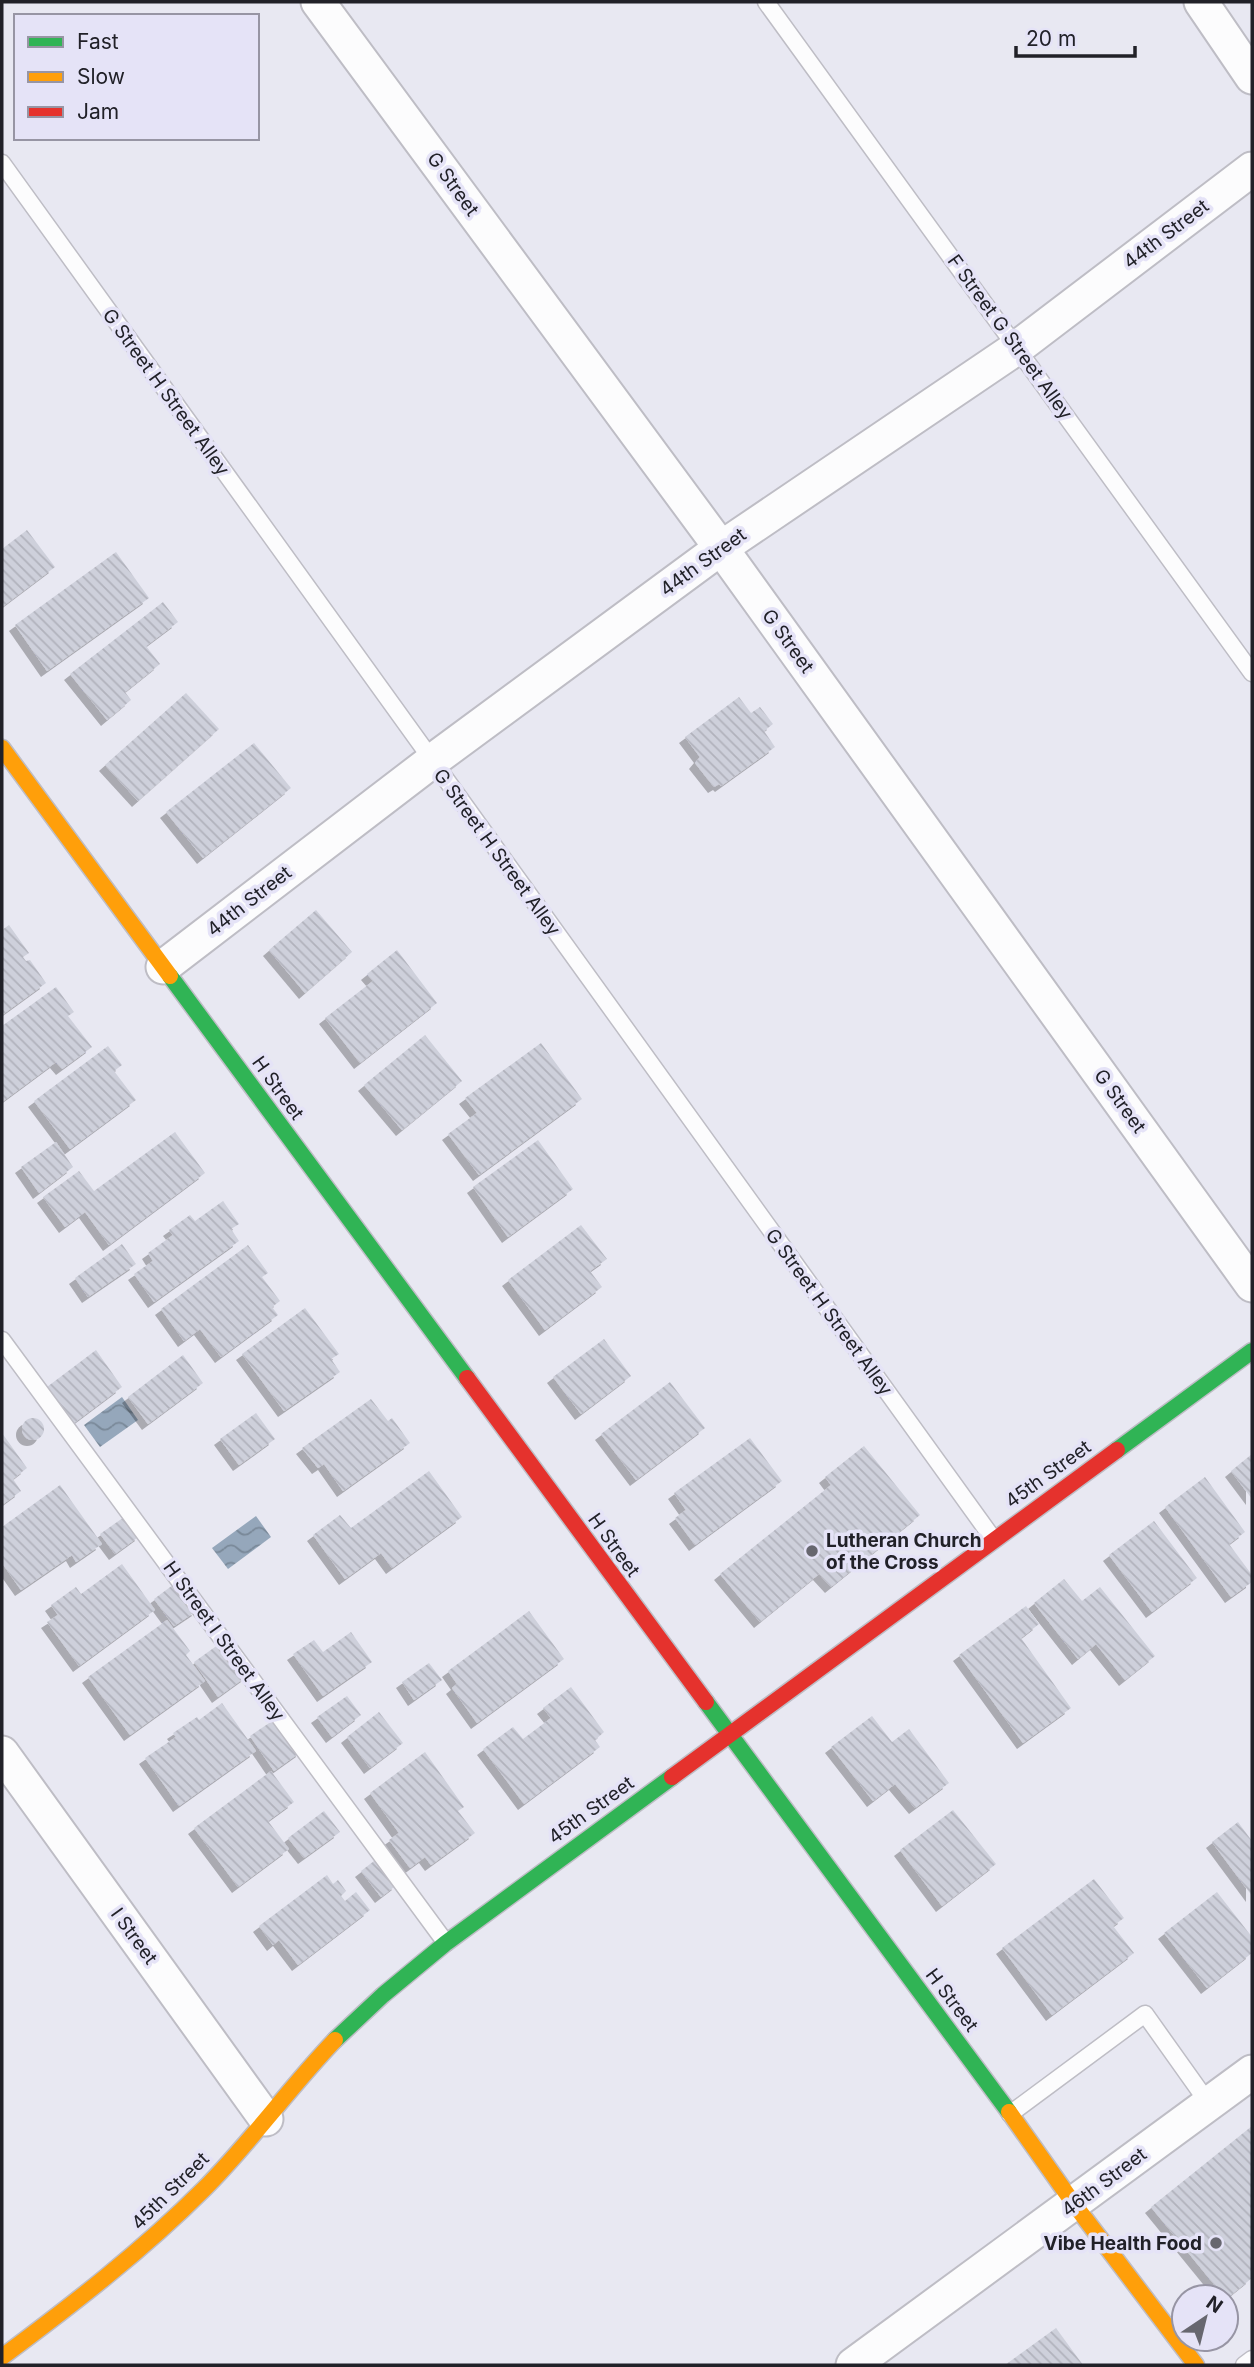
<svg xmlns="http://www.w3.org/2000/svg" width="1254" height="2367" font-family="Inter,sans-serif">
  <defs>
    <pattern id="water-waves" width="16" height="10" patternUnits="userSpaceOnUse" patternTransform="scale(1.75)"><rect width="16" height="10" fill="#95a7bb"/><path d="M0 5q4-4 8 0t8 0" fill="none" stroke="#798898"/></pattern>
    <pattern id="building-back-hatch" width="6" height="6" patternUnits="userSpaceOnUse" patternTransform="scale(1.75)"><rect width="6" height="6" fill="#ced0db"/><path d="M-1 5l2 2M0 0l6 6M5-1l2 2" fill="none" stroke="#b1b2bc"/></pattern>
    <filter id="shadow"><feDropShadow dx="-6" dy="6" stdDeviation="0" flood-color="#0004"/></filter>
  </defs>
  <rect width="100%" height="100%" fill="#e8e8f2"/>
  <g fill="url(#water-waves)">
    <polygon points="122,1397 138,1420 100,1447 84,1425"/>
    <polygon points="256,1516 271,1537 228,1569 212,1548"/>
  </g>
  <g fill="url(#building-back-hatch)" filter="url(#shadow)">
    <polygon points="27,530 55,567 2,607 2,549"/>
    <polygon points="116,552 149,598 47,671 15,625"/>
    <polygon points="163,602 178,622 146,646 160,664 125,692 131,700 107,720 70,674"/>
    <polygon points="186,693 219,729 138,801 105,765"/>
    <polygon points="739,697 751,713 760,707 773,724 764,731 775,747 721,786 719,784 714,787 695,763 700,757 685,737"/>
    <polygon points="254,743 291,788 203,858 166,812"/>
    <polygon points="316,910 352,952 305,993 269,950"/>
    <polygon points="9,925 29,953 23,957 26,961 30,960 46,983 2,1015 2,930"/>
    <polygon points="397,950 437,1003 360,1063 325,1018 373,981 367,974"/>
    <polygon points="56,987 74,1012 68,1016 92,1047 62,1069 56,1062 2,1102 2,1026"/>
    <polygon points="425,1035 462,1081 402,1130 364,1085"/>
    <polygon points="541,1043 582,1099 479,1175 448,1134 477,1113 465,1098"/>
    <polygon points="108,1046 122,1065 114,1071 136,1100 70,1149 34,1101"/>
    <polygon points="175,1132 205,1173 109,1245 85,1212 65,1227 43,1197 79,1171 94,1191"/>
    <polygon points="538,1140 573,1189 508,1237 473,1187"/>
    <polygon points="56,1142 73,1167 39,1193 21,1167"/>
    <polygon points="223,1201 239,1224 231,1229 239,1241 154,1302 134,1274 153,1261 148,1253 173,1235 169,1230 190,1215 195,1221"/>
    <polygon points="581,1225 607,1259 590,1271 602,1287 545,1330 508,1280"/>
    <polygon points="122,1244 136,1264 88,1297 75,1278"/>
    <polygon points="248,1245 268,1273 262,1277 280,1301 272,1307 278,1315 221,1357 200,1329 184,1341 161,1309"/>
    <polygon points="305,1308 339,1354 331,1359 340,1372 284,1411 242,1354"/>
    <polygon points="604,1339 631,1376 581,1414 553,1377"/>
    <polygon points="96,1350 122,1387 70,1426 43,1390"/>
    <polygon points="183,1355 203,1383 148,1424 128,1397"/>
    <polygon points="670,1382 705,1428 636,1480 601,1434"/>
    <polygon points="371,1399 388,1421 392,1418 410,1443 343,1491 324,1464 318,1468 302,1448"/>
    <polygon points="256,1413 275,1439 239,1465 220,1439"/>
    <circle cx="33" cy="1429" r="11"/>
    <polygon points="2,1433 27,1468 13,1479 21,1491 2,1505"/>
    <polygon points="750,1438 782,1481 695,1545 675,1518 686,1510 674,1493"/>
    <polygon points="864,1446 920,1515 831,1587 819,1574 760,1622 720,1574 831,1485 825,1477"/>
    <polygon points="1252,1454 1252,1499 1231,1471"/>
    <polygon points="429,1471 462,1517 392,1568 381,1553 345,1579 313,1535 340,1515 351,1528"/>
    <polygon points="1205,1477 1245,1532 1229,1544 1252,1575 1252,1582 1231,1597 1165,1507"/>
    <polygon points="60,1485 102,1544 76,1562 72,1555 21,1590 2,1563 2,1527"/>
    <polygon points="127,1515 141,1535 115,1554 100,1534"/>
    <polygon points="1154,1521 1197,1578 1152,1612 1109,1555"/>
    <polygon points="122,1564 155,1610 79,1666 47,1622 58,1615 51,1605 76,1587 81,1594"/>
    <polygon points="1064,1579 1082,1601 1100,1587 1155,1656 1125,1680 1096,1644 1078,1659 1034,1603"/>
    <polygon points="177,1582 198,1610 174,1626 154,1599"/>
    <polygon points="1026,1606 1039,1624 1021,1638 1071,1708 1023,1743 959,1655"/>
    <polygon points="529,1611 564,1659 477,1723 452,1688 457,1684 448,1671"/>
    <polygon points="167,1620 190,1651 186,1655 205,1681 130,1735 88,1677"/>
    <polygon points="351,1632 372,1662 323,1696 293,1654 314,1640 323,1652"/>
    <polygon points="222,1642 247,1676 218,1697 194,1662"/>
    <polygon points="429,1663 442,1680 414,1700 402,1682"/>
    <polygon points="571,1687 604,1732 595,1740 600,1747 524,1804 483,1749 513,1727 523,1739 551,1718 543,1708"/>
    <polygon points="347,1696 361,1715 332,1737 317,1717"/>
    <polygon points="222,1703 256,1751 179,1806 145,1758 176,1737 173,1733 197,1717 199,1720"/>
    <polygon points="379,1712 403,1743 370,1768 347,1737"/>
    <polygon points="872,1716 892,1742 909,1729 949,1783 915,1808 895,1784 873,1801 831,1747"/>
    <polygon points="278,1717 302,1751 274,1771 250,1736"/>
    <polygon points="425,1752 464,1807 458,1811 475,1833 431,1865 425,1857 410,1868 389,1840 399,1833 370,1793"/>
    <polygon points="271,1771 294,1802 268,1821 289,1849 238,1887 194,1828"/>
    <polygon points="953,1810 996,1864 942,1906 900,1850"/>
    <polygon points="324,1811 340,1832 304,1858 288,1838"/>
    <polygon points="1238,1822 1252,1841 1252,1896 1212,1842"/>
    <polygon points="378,1858 398,1884 381,1897 361,1871"/>
    <polygon points="327,1875 333,1884 338,1880 346,1891 341,1896 345,1901 356,1892 370,1910 298,1965 279,1940 273,1945 259,1926"/>
    <polygon points="1094,1879 1124,1918 1113,1926 1134,1953 1052,2015 1002,1948"/>
    <polygon points="1217,1892 1252,1937 1252,1953 1207,1988 1164,1933"/>
    <polygon points="1252,2126 1252,2278 1226,2299 1151,2207"/>
    <polygon points="1056,2328 1083,2365 1005,2365"/>
  </g>
  <g fill="none" stroke-linecap="round" stroke-linejoin="round">
    <g stroke="#bebdc5" stroke-width="19">
      <g id="lane">
        <polyline points="766,2 1252,673"/>
        <polyline points="2,163 994,1540"/>
        <polyline points="2,1340 446,1943"/>
        <polyline points="1010,2114 1145,2014 1209,2104"/>
        <polyline points="1244,2365 1252,2359"/>
      </g>
    </g>
    <g stroke="#bebdc5" stroke-width="37">
      <g id="street">
        <polyline points="318,2 721,548 1252,1285"/>
        <polyline points="1201,2 1252,77"/>
        <polyline points="163,967 432,761 721,548 1018,347 1252,169"/>
        <polyline points="2,1753 266,2119"/>
        <polyline points="853,2365 1252,2072"/>
      </g>
    </g>
    <g stroke="#bebdc5" stroke-width="19">
      <g id="fast">
        <polyline points="170,976 467,1378"/>
        <polyline points="1117,1450 1252,1351"/>
        <polyline points="706,1702 1009,2112"/>
        <polyline points="335,2040 383,1995 446,1943 672,1777"/>
      </g>
    </g>
    <g stroke="#bebdc5" stroke-width="19">
      <g id="slow">
        <polyline points="2,748 170,976"/>
        <polyline points="1009,2112 1074,2204 1196,2365"/>
        <path d="M2,2357c70,-52 140,-106 202,-168 47,-47 85,-101 131,-149"/>
      </g>
    </g>
    <g stroke="#bebdc5" stroke-width="19">
      <g id="jam">
        <polyline points="467,1378 706,1702"/>
        <polyline points="672,1777 1117,1450"/>
      </g>
    </g>
    <use href="#lane" stroke="#fcfcfd" stroke-width="16"/>
    <use href="#street" stroke="#fcfcfd" stroke-width="33"/>
    <use href="#fast" stroke="#30b455" stroke-width="16"/>
    <use href="#slow" stroke="#ff9f0a" stroke-width="16"/>
    <use href="#jam" stroke="#e5322d" stroke-width="16"/>
  </g>
  <g fill="#67676f" stroke="#e5e3f7" stroke-width="2.5">
    <circle cx="812" cy="1551" r="7"/>
    <circle cx="1216" cy="2243" r="7"/>
  </g>
  <g text-anchor="middle" dominant-baseline="central" stroke-width="7" stroke-linejoin="round" paint-order="stroke">
    <g font-size="19" fill="#212128" stroke="#e5e3f7">
      <text transform="translate(453 184) rotate(54)">G Street</text>
      <text transform="translate(1166 234) rotate(-37)">44th Street</text>
      <text transform="translate(1010 337) rotate(54)">F Street G Street Alley</text>
      <text transform="translate(166 392) rotate(54)">G Street H Street Alley</text>
      <text transform="translate(703 562) rotate(-36)">44th Street</text>
      <text transform="translate(788 641) rotate(54)">G Street</text>
      <text transform="translate(497 852) rotate(54)">G Street H Street Alley</text>
      <text transform="translate(249 901) rotate(-38)">44th Street</text>
      <text transform="translate(278 1088) rotate(54)">H Street</text>
      <text transform="translate(1120 1101) rotate(54)">G Street</text>
      <text transform="translate(829 1312) rotate(54)">G Street H Street Alley</text>
      <text transform="translate(1048 1474) rotate(-36)">45th Street</text>
      <text transform="translate(614 1545) rotate(54)">H Street</text>
      <text transform="translate(224 1641) rotate(54)">H Street I Street Alley</text>
      <text transform="translate(591 1810) rotate(-36)">45th Street</text>
      <text transform="translate(134 1936) rotate(54)">I Street</text>
      <text transform="translate(952 2000) rotate(53)">H Street</text>
      <text transform="translate(1104 2182) rotate(-37)">46th Street</text>
      <text transform="translate(170 2191) rotate(-45)">45th Street</text>
    </g>
    <g font-size="19" font-weight="bold" fill="#212128" stroke="#e5e3f7" text-anchor="start">
      <text x="826" y="1540">Lutheran Church<tspan x="826" dy="22">of the Cross</tspan></text>
      <text x="1202" y="2243" text-anchor="end">Vibe Health Food</text>
    </g>
  </g>
  <rect width="1254" height="2367" fill="none" stroke="#212128" stroke-width="7"/>
  <rect x="14" y="14" width="245" height="126" fill="#e5e3f7" stroke="#9795a4" stroke-width="2"/>
  <rect x="28" y="37" width="35" height="10" fill="#30b455" stroke="#9795a4" stroke-width="2"/>
  <text x="77" y="49" font-size="21" fill="#212128">Fast</text>
  <rect x="28" y="72" width="35" height="10" fill="#ff9f0a" stroke="#9795a4" stroke-width="2"/>
  <text x="77" y="84" font-size="21" fill="#212128">Slow</text>
  <rect x="28" y="107" width="35" height="10" fill="#e5322d" stroke="#9795a4" stroke-width="2"/>
  <text x="77" y="119" font-size="21" fill="#212128">Jam</text>
  <g transform="translate(1205 2318) rotate(35)"><circle r="33" fill="#e5e3f7" stroke="#9795a4" stroke-width="2"/>
  <path d="M0-5L12 26L0 18L-12 26Z" fill="#67676f"/>
  <text y="-10" font-size="19" font-weight="bold" text-anchor="middle" fill="#212128">N</text>
  </g>
  <path d="M1016 46v10h119v-10" fill="none" stroke="#212128" stroke-width="3.5"/>
  <text x="1026" y="46" font-size="21" fill="#212128" stroke="#e5e3f7" stroke-width="5" paint-order="stroke">20 m</text>
</svg>
